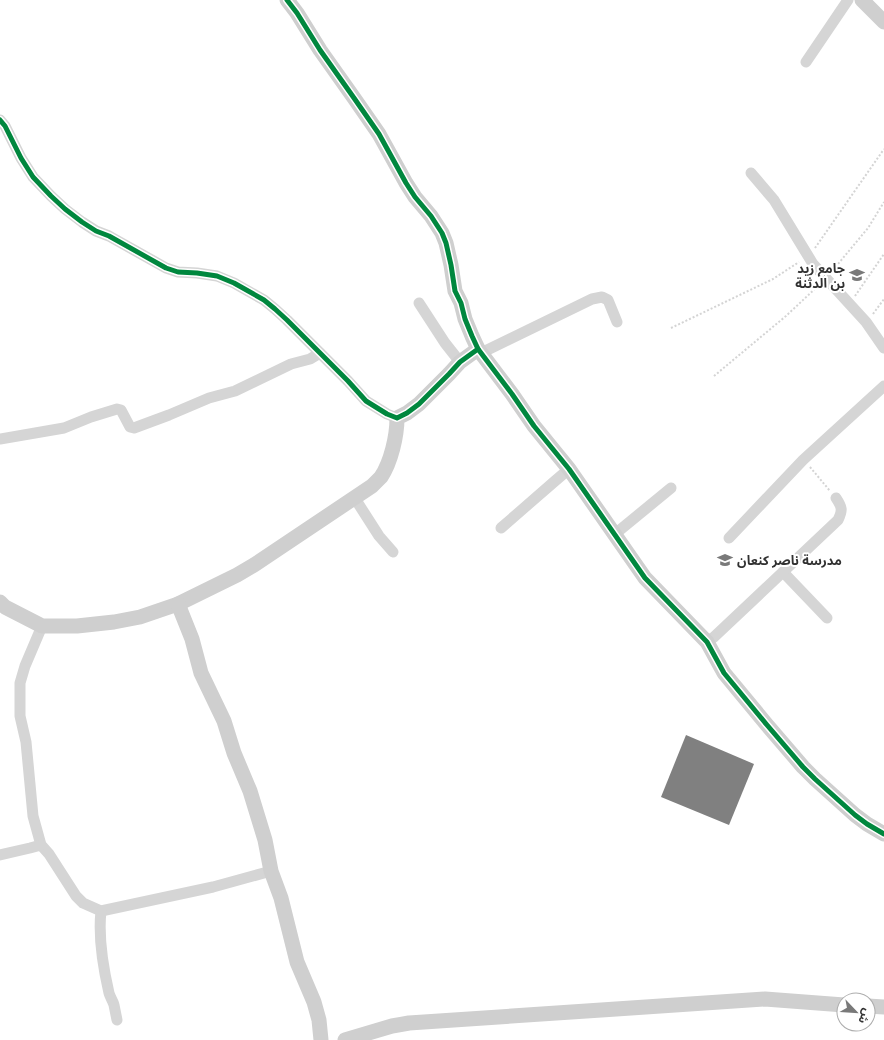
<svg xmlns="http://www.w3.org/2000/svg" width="884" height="1040" font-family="'Noto Sans','Noto Sans Arabic',sans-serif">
  <rect width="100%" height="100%" fill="#fff"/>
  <polygon fill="#808080" points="686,735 754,764 729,825 661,797"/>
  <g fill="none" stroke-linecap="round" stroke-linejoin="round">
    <g stroke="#d4d4d4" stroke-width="2" stroke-dasharray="2 2" stroke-linecap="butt">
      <polyline points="815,248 884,149"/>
      <polyline points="833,270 868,228 884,202"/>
      <polyline points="855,296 884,254"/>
      <polyline points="873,314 884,299"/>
      <polyline points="671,328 773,279 799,262"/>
      <polyline points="714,376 786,316 819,285"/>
      <polyline points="810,467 830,491"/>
    </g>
    <g stroke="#d5d5d5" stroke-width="11">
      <polyline points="806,62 848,0"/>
      <polyline points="0,120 5,126 21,158 33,177 51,196 65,209 82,222 96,231 109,236 166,268 178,272 197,273 217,276 234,283 264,300 275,309 287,320 348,381 366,401 387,414 397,418"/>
      <polyline points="751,173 774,200 813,264 866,322 884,348"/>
      <polyline points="419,303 445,343 460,362"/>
      <polyline points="481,353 592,299 602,297 608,300 617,322"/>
      <polyline points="0,439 64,428 91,417 117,409 121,410 130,427 134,428 169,415 209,398 235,391 291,364 310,359 320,353"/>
      <polyline points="354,497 379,536 393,552"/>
      <polyline points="501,528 555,481 569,469"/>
      <polyline points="615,534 671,488"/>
      <polyline points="729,538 803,460 884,386"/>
      <polyline points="783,572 827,618"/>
      <polyline points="42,626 25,666 20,683 20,716 26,742 33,816 41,845 49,854 76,896 83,903 101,911 213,887 271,871"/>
      <path d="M707,642l7,-5 124,-117c5,-10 4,-13 -2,-22"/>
      <polyline points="0,855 30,848 41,845"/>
      <path d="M101,911c-3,27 2,56 8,82 1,4 4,8 5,12 1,5 2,10 3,15"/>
    </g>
    <g stroke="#cfcfcf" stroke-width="15">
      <polyline points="287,0 297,13 320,50 354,98 379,134 406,183 415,197 431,216 442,233 446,243 451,265 455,291 461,303 465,319 472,336 478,349 512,394 534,426 569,469 645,578 707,642 724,673 767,725 803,767 815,779 855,815 867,824 884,834"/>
      <polyline points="862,0 884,22"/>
      <path d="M0,602l5,5 37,19h35l37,-4 26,-5 38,-13 59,-29 17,-10 118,-79c3,-3 6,-6 9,-9 10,-15 16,-41 16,-59l10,-5 12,-9 30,-30 11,-12 18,-13"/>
      <polyline points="178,604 192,639 201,673 224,721 234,753 250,791 265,840 271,871 281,898 297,962 314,1002 319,1020 321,1040"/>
      <polyline points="868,1006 884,1007"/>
      <polyline points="345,1040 392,1026 409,1023 765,999 844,1005"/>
    </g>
    <g stroke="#fff" stroke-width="8">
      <g id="cycleway">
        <polyline points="287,0 297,13 320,50 354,98 379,134 406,183 415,197 431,216 442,233 446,243 451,265 455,291 461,303 465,319 472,336 478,349 512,394 534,426 569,469 645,578 707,642 724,673 767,725 803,767 815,779 855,815 867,824 884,834"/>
        <polyline points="0,120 5,126 21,158 33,177 51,196 65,209 82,222 96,231 109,236 166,268 178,272 197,273 217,276 234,283 264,300 275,309 287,320 348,381 366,401 387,414 397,418 407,413 419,404 449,374 460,362 478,349"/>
      </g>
    </g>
    <use href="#cycleway" stroke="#00873e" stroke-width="5"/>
  </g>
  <defs>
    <g id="school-bare" transform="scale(1.2)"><path d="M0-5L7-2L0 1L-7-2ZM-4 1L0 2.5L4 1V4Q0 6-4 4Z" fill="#797979" stroke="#fff" stroke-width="2.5" paint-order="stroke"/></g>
  </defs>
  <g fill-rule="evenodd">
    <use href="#school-bare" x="857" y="275"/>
    <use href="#school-bare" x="725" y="560"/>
  </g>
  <g text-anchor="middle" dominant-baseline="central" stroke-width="4" stroke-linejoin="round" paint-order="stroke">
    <g font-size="13" font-weight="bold" fill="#313131" stroke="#fff" text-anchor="end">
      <text x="845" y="268">جامع زيد<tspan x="845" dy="15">بن الدثنة</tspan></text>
      <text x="737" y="560" text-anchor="start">مدرسة ناصر كنعان</text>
    </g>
  </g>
  <g transform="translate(856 1012) rotate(115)"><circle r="19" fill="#ffffff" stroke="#adadad"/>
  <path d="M0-3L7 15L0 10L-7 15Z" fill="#797979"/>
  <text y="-6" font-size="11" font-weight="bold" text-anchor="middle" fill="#313131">ش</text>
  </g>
</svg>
